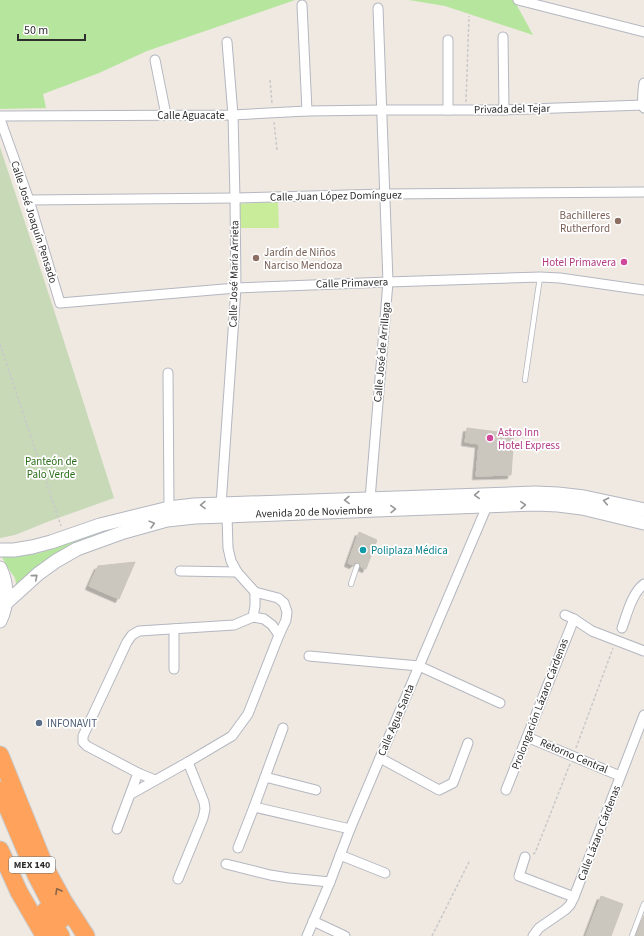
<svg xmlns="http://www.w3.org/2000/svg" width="644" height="936" font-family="'Source Sans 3',sans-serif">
  <defs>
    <filter id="shadow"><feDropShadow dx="-3.5" dy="3.5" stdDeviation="0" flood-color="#0004"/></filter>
  </defs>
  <rect width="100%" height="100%" fill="#efe9e1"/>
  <g fill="#b6e59e">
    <polygon points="0,0 295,0 147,51 99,73 43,94 46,108 0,109"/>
    <polygon points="409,0 514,0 533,35 445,6"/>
    <path d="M545,496l18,1 81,16v4c-33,-7 -66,-16 -100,-18l-329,13 -27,2 -23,2 -40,10 -57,21 -28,20 -12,10 -11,12 -2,-11 -9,-13 -4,-8 33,-3 15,-4 16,-7 58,-18 41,-10 23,-3 136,-7z"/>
  </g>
  <polygon fill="#c8d9b8" points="0,147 53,307 114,498 47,522 15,535 0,538"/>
  <polygon fill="#c9ec9a" points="278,202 279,228 233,228 233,204"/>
  <g fill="#cbc7bf" stroke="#cbc5ba" filter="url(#shadow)">
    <polygon points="467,428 514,434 511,475 476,476 479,444 465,442"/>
    <polygon points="359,532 377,540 366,569 361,567 361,565 359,563 356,562 353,565 348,563"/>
    <polygon points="135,562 119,599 89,586 98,566"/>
    <polygon points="601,896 623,904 611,936 586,936"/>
    <polygon points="644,915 644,936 636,936"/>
  </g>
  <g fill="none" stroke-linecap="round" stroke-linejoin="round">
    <g stroke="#b4b7c1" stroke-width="6">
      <g id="lane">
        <polyline points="525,380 540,277"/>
        <polyline points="351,584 357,566"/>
        <polyline points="632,936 644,904"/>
      </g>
    </g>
    <g stroke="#b4b7c1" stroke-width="11">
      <g id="street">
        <polyline points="518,0 644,32"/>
        <polyline points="302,5 307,111"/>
        <polyline points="503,37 504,110"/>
        <polyline points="155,60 166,115"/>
        <path d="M644,83c-1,8 -3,17 0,25"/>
        <polyline points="448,110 448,40"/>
        <polyline points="0,116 233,115 307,111 382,110 504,110 643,105"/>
        <polyline points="0,119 29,200 60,303 236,288 388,282 540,277 560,278 644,290"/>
        <polyline points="29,200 235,198 385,194 644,192"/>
        <polyline points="168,373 169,508"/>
        <polyline points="370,499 388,282 378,8"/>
        <polyline points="221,505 236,288 235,198 233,115 227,42"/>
        <polyline points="180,571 237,572"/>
        <polyline points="565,615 574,619 592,631 644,651"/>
        <polyline points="253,617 255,606 255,592"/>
        <path d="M622,628c5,-14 10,-35 22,-44"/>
        <polyline points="309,656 419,666 500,703"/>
        <polyline points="174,669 174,629"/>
        <polyline points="527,737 620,776"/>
        <polyline points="380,758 439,790 453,783 468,743"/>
        <polyline points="265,777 316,790"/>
        <polyline points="155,780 138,773 87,746 83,742 83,736 127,642 132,635 139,631 234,625 253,617 264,619 272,625 279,635"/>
        <polyline points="506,790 527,737 574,619"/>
        <polyline points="131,794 188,762 232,736 248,714 279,635 286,620 287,612 284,603 278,598 255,592 237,572 231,561 228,548 227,516"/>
        <polyline points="254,807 350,829"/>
        <polyline points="117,829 138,773"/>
        <polyline points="238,848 254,807 283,728"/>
        <polyline points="340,855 385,873"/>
        <polyline points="525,857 519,876 574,897"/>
        <polyline points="226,864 270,875 289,878 330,882"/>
        <polyline points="178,879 203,818 205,809 204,802 188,762"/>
        <polyline points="313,921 345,936"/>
        <polyline points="307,936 330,882 350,829 380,758 487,506"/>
        <polyline points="533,936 539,928 565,910 570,905 574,897 644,715"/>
      </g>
    </g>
    <g stroke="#b4b7c1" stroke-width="15">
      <g id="secondary">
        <polyline points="0,550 14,550 32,547 51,542 100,525 169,508 194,505 535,493 558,494 584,497 644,510"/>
        <path d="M0,568c8,16 8,37 0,53"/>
        <polyline points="6,603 38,574 56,561 77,549 124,532 167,520 195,517 227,516 376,510 536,504 558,505 582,508 644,523"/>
      </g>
    </g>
    <g stroke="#c9c9c9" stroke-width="19">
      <g id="highway">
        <polyline points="0,755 46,869 64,902 86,936"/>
        <polyline points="0,790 36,875 48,898 62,919"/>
        <polyline points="0,850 19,892 41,930 45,936"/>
        <polyline points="45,911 61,936"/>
      </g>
    </g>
    <g stroke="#c9c9c9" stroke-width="1.5" stroke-dasharray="3 2" stroke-linecap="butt">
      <polyline points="270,80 272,104"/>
      <polyline points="466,102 469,16"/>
      <polyline points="274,122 277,150"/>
      <polyline points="0,344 61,526"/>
      <polyline points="576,748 613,648"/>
      <polyline points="533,854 535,853 570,764"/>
      <polyline points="432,936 470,860"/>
    </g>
    <use href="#lane" stroke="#fff" stroke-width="4.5"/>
    <use href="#street" stroke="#fff" stroke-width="9"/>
    <use href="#secondary" stroke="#fff" stroke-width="13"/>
    <use href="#highway" stroke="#ffa35c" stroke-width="17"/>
  </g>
  <defs><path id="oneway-chevron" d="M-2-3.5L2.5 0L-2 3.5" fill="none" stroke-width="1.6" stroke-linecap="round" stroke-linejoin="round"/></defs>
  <g stroke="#969696">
    <use href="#oneway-chevron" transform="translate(477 495) rotate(178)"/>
    <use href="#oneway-chevron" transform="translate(347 500) rotate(178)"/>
    <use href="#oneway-chevron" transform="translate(606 501) rotate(-168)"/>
    <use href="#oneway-chevron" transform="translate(203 505) rotate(179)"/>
    <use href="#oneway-chevron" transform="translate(523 505) rotate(-2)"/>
    <use href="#oneway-chevron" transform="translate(393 509) rotate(-2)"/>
    <use href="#oneway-chevron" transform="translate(152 524) rotate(-15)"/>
    <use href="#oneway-chevron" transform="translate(35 577) rotate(-41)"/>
  </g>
  <use stroke="#8c6343" href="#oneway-chevron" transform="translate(58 891) rotate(-119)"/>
  <g fill="#8d6e63" stroke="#fff" stroke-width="1.5">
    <circle cx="618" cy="221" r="4"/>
    <circle cx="256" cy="258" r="4"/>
  </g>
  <g fill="#d1479c" stroke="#fff" stroke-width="1.5">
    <circle cx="624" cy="262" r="4"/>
    <circle cx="490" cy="438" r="4"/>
  </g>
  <circle fill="#0f9aa8" stroke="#fff" stroke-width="1.5" cx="363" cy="550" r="4"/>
  <circle fill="#5c6f8a" stroke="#fff" stroke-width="1.5" cx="39" cy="723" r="4"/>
  <g text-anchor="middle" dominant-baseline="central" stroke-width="3.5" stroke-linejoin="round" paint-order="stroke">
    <rect fill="#fff" stroke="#6d6d6d" stroke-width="1" x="9" y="857" width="46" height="16" rx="3"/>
    <g font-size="10" font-weight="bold" fill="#2e2e2e">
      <text x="32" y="865">MEX 140</text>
    </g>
    <g font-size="11" fill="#2e2e2e" stroke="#fff">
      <text transform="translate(512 109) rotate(-1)">Privada del Tejar</text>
      <text x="191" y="115">Calle Aguacate</text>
      <text transform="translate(336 196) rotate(-1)">Calle Juan López Domínguez</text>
      <text transform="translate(34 222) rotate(72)">Calle José Joaquín Pensado</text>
      <text transform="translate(234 274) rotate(-89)">Calle José María Arrieta</text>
      <text transform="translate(352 283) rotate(-2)">Calle Primavera</text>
      <text transform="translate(382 352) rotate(-85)">Calle José de Arrillaga</text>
      <text transform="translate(314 512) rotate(-2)">Avenida 20 de Noviembre</text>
      <text transform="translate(540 704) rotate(-69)">Prolongación Lázaro Cárdenas</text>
      <text transform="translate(396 720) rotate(-67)">Calle Agua Santa</text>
      <text transform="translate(574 756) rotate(23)">Retorno Central</text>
      <text transform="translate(599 833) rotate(-69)">Calle Lázaro Cárdenas</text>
    </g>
    <g font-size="11" fill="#785e54" stroke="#fff" text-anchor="end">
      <text x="610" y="215">Bachilleres<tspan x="610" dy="13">Rutherford</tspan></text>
      <text x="264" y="252" text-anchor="start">Jardín de Niños<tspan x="264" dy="13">Narciso Mendoza</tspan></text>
    </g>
    <g font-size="11" fill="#b23c85" stroke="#fff" text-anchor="end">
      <text x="616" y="262">Hotel Primavera</text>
      <text x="498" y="432" text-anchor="start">Astro Inn<tspan x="498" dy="13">Hotel Express</tspan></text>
    </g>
    <g font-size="11" fill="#2c6e1b" stroke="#fff">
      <text x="51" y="461">Panteón de<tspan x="51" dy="13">Palo Verde</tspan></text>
    </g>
    <g font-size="11" fill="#0d838f" stroke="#fff" text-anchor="start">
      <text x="371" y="550">Poliplaza Médica</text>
    </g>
    <g font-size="11" fill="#4e5e75" stroke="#fff" text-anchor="start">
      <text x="47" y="723">INFONAVIT</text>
    </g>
  </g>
  <path d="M18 34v6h67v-6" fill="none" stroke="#2e2e2e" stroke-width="2"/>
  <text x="24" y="34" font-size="12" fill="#2e2e2e" stroke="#ffffff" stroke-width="3" paint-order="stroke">50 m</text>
</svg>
